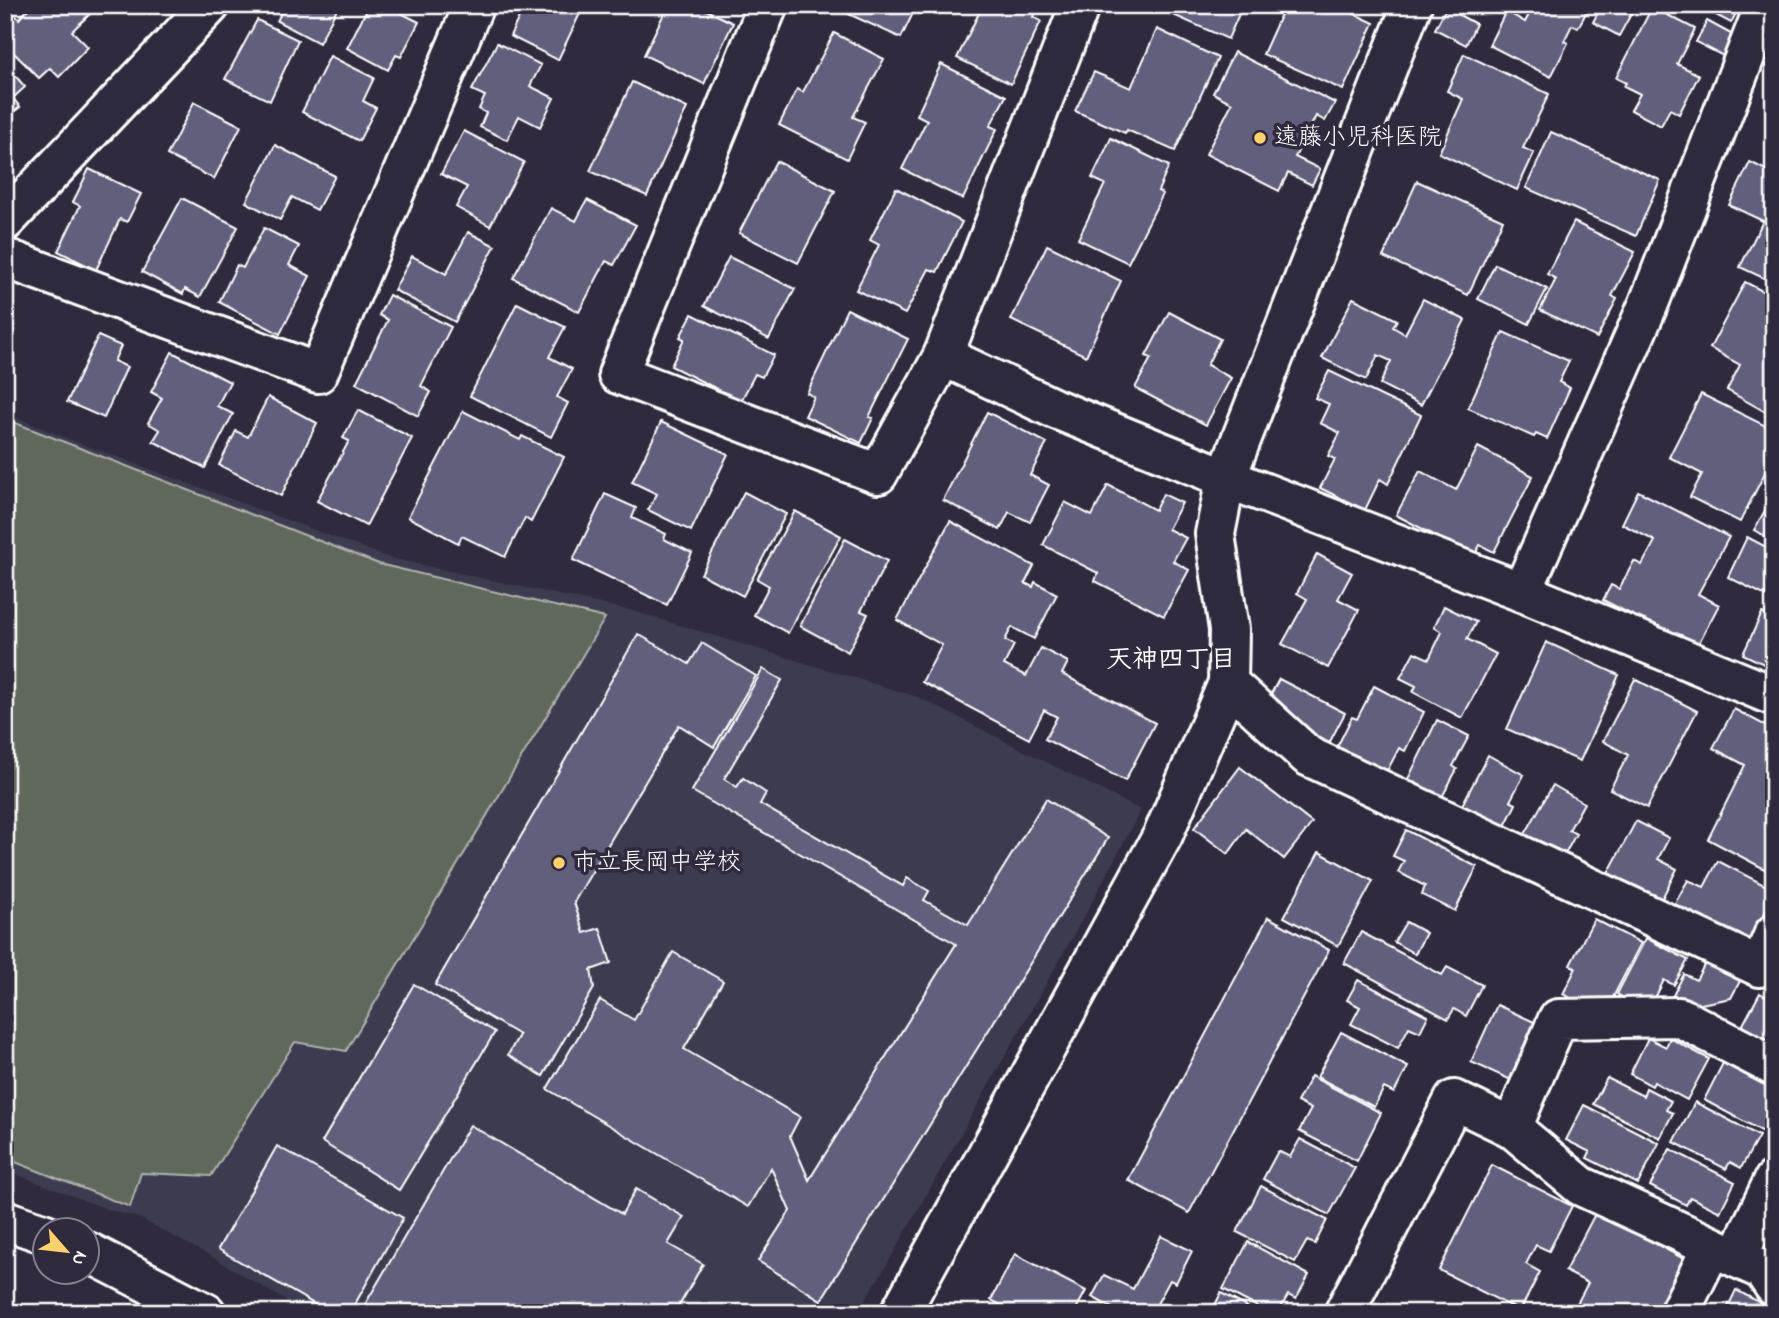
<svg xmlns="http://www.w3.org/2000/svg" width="1779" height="1318" font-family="'Indie Flower','Klee One',sans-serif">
  <rect width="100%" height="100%" fill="#2f2a3d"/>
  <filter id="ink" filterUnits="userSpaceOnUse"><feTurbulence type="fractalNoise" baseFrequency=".0143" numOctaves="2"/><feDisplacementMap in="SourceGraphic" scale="14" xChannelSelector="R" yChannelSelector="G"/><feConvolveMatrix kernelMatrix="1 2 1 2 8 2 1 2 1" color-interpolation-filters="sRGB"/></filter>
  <g filter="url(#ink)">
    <polygon fill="#3e3a50" points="5,413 74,441 390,558 633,611 918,697 1141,810 1085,915 888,1263 857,1313 306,1313 216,1259 139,1218 109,1210 5,1170"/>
    <polygon fill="#61685b" stroke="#b0b4ad" stroke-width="2" points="5,419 379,564 605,618 346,1051 295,1042 211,1176 141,1173 130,1207 5,1158"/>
    <g fill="#625f7d" stroke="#fff" stroke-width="2">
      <polygon points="32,5 84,5 91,13 72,31 88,47 59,77 50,68 39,78 5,44 5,10 8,7 19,19"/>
      <polygon points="285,5 339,5 319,43 277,21"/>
      <polygon points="369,5 405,5 401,13 419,22 401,57 396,55 388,70 347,48"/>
      <polygon points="515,5 584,5 558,60 510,36 522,11"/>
      <polygon points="668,5 696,5 733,23 704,84 644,55"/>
      <polygon points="829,5 917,5 901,38"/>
      <polygon points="975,5 1038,5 1033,17 1041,21 1011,84 957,58 980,11 973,8"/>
      <polygon points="1156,5 1243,5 1228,39 1155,7"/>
      <polygon points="1285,5 1346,5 1344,9 1374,23 1343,90 1263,54"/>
      <polygon points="1534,5 1590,5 1578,28 1572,25 1564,41 1568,43 1551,77 1489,45 1506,11 1525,22"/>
      <polygon points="1602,5 1636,5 1619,36 1593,22"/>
      <polygon points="1697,5 1740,5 1731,23"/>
      <polygon points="1652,7 1695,29 1677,64 1699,75 1679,114 1670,109 1661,126 1631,110 1640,94 1624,86 1626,83 1616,78"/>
      <polygon points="1446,8 1476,24 1466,45 1435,29"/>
      <polygon points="257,20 298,40 270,101 225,79"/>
      <polygon points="1707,21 1740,39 1729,59 1696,42"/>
      <polygon points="1157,29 1218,58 1175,151 1127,130 1125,133 1075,111 1094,72 1131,88"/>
      <polygon points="834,33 884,59 853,117 865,122 847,159 779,125 797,89 803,92"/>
      <polygon points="497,43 541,65 530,86 554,98 540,127 519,116 507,140 480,127 486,113 479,109 485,96 472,90"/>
      <polygon points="1234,52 1335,103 1325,121 1316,116 1295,157 1320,169 1312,185 1288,173 1279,191 1206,154 1232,103 1213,93"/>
      <polygon points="1464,54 1549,94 1523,148 1534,153 1517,190 1439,153 1463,99 1447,91"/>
      <polygon points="330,56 374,78 363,101 376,108 359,141 302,112"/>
      <polygon points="5,64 25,87 13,98 20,107 5,119"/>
      <polygon points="941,64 1006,96 990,126 997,129 963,199 902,169 927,120 917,115"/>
      <polygon points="632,82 687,108 647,196 590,171"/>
      <polygon points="194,102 241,126 214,179 167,155"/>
      <polygon points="464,131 524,162 490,226 456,207 467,187 441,174"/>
      <polygon points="1551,132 1660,180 1636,236 1526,188"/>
      <polygon points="1111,138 1169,166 1158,191 1163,194 1128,263 1078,239 1105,184 1092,178"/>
      <polygon points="275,145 335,176 317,210 292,197 280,220 246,202"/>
      <polygon points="776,161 835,191 798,263 739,233"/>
      <polygon points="1750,162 1774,174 1774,283 1740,267 1763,221 1729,205"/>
      <polygon points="89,169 141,194 127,222 120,219 96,270 58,251 80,206 73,202"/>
      <polygon points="1417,181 1503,220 1468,295 1383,257"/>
      <polygon points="896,188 962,222 937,272 929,269 905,314 856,290 879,245 870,240"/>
      <polygon points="182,198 238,227 200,297 185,289 183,294 142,272"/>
      <polygon points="587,200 636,225 614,265 606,261 579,312 513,278 551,208 576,221"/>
      <polygon points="1574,222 1635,252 1612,296 1617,299 1597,338 1540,310 1556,279 1547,274"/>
      <polygon points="264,228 299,246 289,265 310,276 280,334 219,302 237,265 243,268"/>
      <polygon points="468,232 495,246 455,322 394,290 412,256 446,274"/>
      <polygon points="1047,245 1121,281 1086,356 1011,320"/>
      <polygon points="729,257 795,289 769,339 704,306"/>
      <polygon points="1495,264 1547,289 1529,324 1478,299"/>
      <polygon points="1745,282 1774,297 1774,405 1769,414 1727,390 1740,365 1710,348"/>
      <polygon points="389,295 451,327 421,386 431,392 418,416 356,383 388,320 379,315"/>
      <polygon points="1353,298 1397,320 1393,327 1405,334 1423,299 1465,320 1421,405 1380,384 1391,361 1378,355 1366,380 1322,358"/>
      <polygon points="517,303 565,327 549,357 572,369 557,397 568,403 551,437 470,396"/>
      <polygon points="847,309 908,339 869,417 873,418 861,443 805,416 814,397 807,393"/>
      <polygon points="1169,312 1220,339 1207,365 1231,378 1206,425 1135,388 1151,358 1146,356"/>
      <polygon points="692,314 774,355 762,377 755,374 741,401 671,366 684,339 680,337"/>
      <polygon points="1503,332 1569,361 1559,382 1570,388 1547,439 1536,434 1534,437 1468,408"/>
      <polygon points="98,336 121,346 114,361 127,367 104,418 67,402"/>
      <polygon points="172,352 230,382 217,406 233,414 205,468 153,441 160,430 148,423 162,398 151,392"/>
      <polygon points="1329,371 1421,415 1388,484 1380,479 1365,510 1320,488 1335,459 1328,456 1340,433 1320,423 1329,404 1315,398"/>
      <polygon points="1701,394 1774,430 1774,455 1740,522 1690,497 1702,474 1669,457"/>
      <polygon points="268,397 317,423 281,496 219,465 236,431 248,437"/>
      <polygon points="358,410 412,438 366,526 317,501 349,441 343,438"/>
      <polygon points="463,411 520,440 522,436 564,457 531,522 525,518 505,557 462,536 458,543 408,517"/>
      <polygon points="987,412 1047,443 1030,475 1049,485 1030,522 1009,512 1000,530 943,500"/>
      <polygon points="661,422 728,454 691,531 648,510 657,494 632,482"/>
      <polygon points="1478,447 1533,476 1494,552 1480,545 1474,556 1396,515 1420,471 1456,490"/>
      <polygon points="1108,485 1155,510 1163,494 1182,503 1168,529 1186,538 1173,561 1189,570 1164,616 1095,581 1098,573 1043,545 1065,502 1092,516"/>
      <polygon points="1638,491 1729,537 1698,594 1719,605 1696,648 1603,600 1611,585 1619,589 1634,561 1642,565 1655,541 1622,524"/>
      <polygon points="744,492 786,514 743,596 701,574"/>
      <polygon points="605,494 636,508 632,518 666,534 664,539 692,553 667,605 573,560"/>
      <polygon points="1773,496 1774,497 1774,541 1754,530"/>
      <polygon points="795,511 841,536 788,633 754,615 769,586 757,579"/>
      <polygon points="950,521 1034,566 1025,583 1033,587 1035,582 1057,594 1034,639 1012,627 1005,640 1014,645 1004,665 1026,676 1041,648 1068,662 1062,674 1155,723 1125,781 1045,739 1057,717 1044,710 1029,739 922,682 942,645 897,620"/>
      <polygon points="1747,537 1774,551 1774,600 1728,577"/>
      <polygon points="845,539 887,561 861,611 868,614 848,652 800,626"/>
      <polygon points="1317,554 1352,573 1338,599 1359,610 1328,668 1282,644 1307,599 1297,593"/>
      <polygon points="1444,606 1476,622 1467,639 1496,654 1462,718 1413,692 1416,686 1400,678 1414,652 1429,659 1442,632 1434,627"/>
      <polygon points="1762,613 1774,618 1774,669 1743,654"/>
      <polygon points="638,634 689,664 702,643 756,676 714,747 679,725 574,902 584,933 600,928 611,963 591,970 594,988 543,1076 508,1055 519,1035 435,985"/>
      <polygon points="1546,642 1619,675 1580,761 1507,729"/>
      <polygon points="763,669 782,680 724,779 737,787 743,778 766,793 760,804 903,886 907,878 929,891 924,900 968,925 1046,799 1108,838 821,1300 758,1261 790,1211 771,1168 748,1207 547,1089 600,1000 634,1020 673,952 723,981 684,1049 800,1117 790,1136 809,1180 956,944 692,791"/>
      <polygon points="1279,679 1345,713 1326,749 1266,703"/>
      <polygon points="1635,679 1697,711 1647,808 1610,789 1628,755 1603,741"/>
      <polygon points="1374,686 1424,712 1405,751 1399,748 1384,777 1335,751 1352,717 1357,719"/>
      <polygon points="1734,709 1774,730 1774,874 1708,839 1745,765 1713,748"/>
      <polygon points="1437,720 1469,736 1453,766 1457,769 1441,799 1407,781"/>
      <polygon points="1488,755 1524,775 1510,801 1516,804 1502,832 1460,809"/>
      <polygon points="1240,767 1312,823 1284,859 1246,829 1228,854 1194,828"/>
      <polygon points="1553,785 1584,803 1569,830 1576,834 1560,863 1521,841"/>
      <polygon points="1636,821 1669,838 1658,859 1677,869 1658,906 1606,877"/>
      <polygon points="1406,830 1477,867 1455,911 1422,895 1425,886 1398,872 1404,861 1393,856"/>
      <polygon points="1319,852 1373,881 1338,946 1284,917"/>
      <polygon points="1718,861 1774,890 1774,895 1749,944 1674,905 1688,880 1704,887"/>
      <polygon points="1268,917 1329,950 1189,1213 1128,1180"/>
      <polygon points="1594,919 1641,943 1608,1007 1589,998 1586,1006 1563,994 1576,968 1570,965"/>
      <polygon points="1406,922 1426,933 1415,954 1394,942"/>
      <polygon points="1361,932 1442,975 1447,967 1482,985 1466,1016 1454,1009 1448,1019 1344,963"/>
      <polygon points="1646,938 1688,960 1674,985 1664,980 1653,1002 1642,1008 1617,994"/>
      <polygon points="1706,962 1740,981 1731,998 1686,1007 1671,999 1684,974 1696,980"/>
      <polygon points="1358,980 1428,1016 1420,1032 1409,1027 1398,1048 1351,1024 1360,1007 1347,1000"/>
      <polygon points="414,984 495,1032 399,1190 322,1142"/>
      <polygon points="1760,993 1774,1001 1774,1048 1740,1030"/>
      <polygon points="1497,1005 1545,1027 1520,1084 1471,1062"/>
      <polygon points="1341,1032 1408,1067 1394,1093 1384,1088 1374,1107 1317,1077"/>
      <polygon points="1648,1038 1666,1047 1670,1038 1709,1059 1687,1100 1654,1082 1652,1086 1630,1074"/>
      <polygon points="1723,1063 1774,1090 1774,1126 1769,1135 1704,1100"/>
      <polygon points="1311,1076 1381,1113 1357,1161 1299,1131 1311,1109 1297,1102"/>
      <polygon points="1607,1078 1643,1096 1646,1088 1671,1101 1666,1110 1673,1113 1660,1138 1593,1104"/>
      <polygon points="1695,1102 1759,1136 1741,1168 1730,1162 1726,1169 1674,1142"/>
      <polygon points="1584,1105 1659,1143 1638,1184 1587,1158 1590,1152 1566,1140"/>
      <polygon points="470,1125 622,1214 636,1189 684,1217 668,1244 703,1264 675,1313 360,1313"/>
      <polygon points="1300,1139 1355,1168 1329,1215 1263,1179 1278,1151 1290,1157"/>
      <polygon points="277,1146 403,1218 350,1313 330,1313 218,1249"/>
      <polygon points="1670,1149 1735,1182 1720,1212 1690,1197 1686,1205 1650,1186"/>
      <polygon points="1492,1165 1572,1206 1549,1251 1536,1245 1526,1264 1540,1272 1520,1311 1439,1270"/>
      <polygon points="1261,1186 1327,1220 1315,1244 1307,1241 1295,1262 1237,1232"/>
      <polygon points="1596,1212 1688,1261 1661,1313 1572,1313 1588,1283 1565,1271"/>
      <polygon points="1161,1236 1192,1251 1176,1283 1170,1280 1152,1313 1121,1313 1092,1297 1104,1275 1133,1289"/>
      <polygon points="1248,1242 1309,1275 1296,1299 1288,1295 1278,1313 1269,1313 1223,1289"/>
      <polygon points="1015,1254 1086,1291 1074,1313 1067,1313 1060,1309 1058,1313 1016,1313 991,1300"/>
      <polygon points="1736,1290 1774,1310 1774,1313 1725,1313"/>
      <polygon points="1221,1293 1258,1313 1211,1313"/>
    </g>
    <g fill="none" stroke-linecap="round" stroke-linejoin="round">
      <g stroke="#fff" stroke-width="44">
        <g id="minor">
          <polyline points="768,5 618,374 878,474 943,356 1053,408 1226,478 1522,592 1774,696"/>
          <polyline points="5,221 210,5"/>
          <polyline points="5,258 318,373 474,5"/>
          <polyline points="943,356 1080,5"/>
          <polyline points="1522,592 1649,303 1765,5"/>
          <polyline points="1228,683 1308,756 1760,967 1774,934"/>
          <polyline points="1512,1128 1558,1019 1679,1017 1774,1066"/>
          <polyline points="5,1220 46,1234"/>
          <polyline points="88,1252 206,1313"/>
          <polyline points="1737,1258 1774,1180"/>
          <polyline points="900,1313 1163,835 1228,683 1229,630 1215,534 1226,478 1412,5"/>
          <polyline points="1344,1313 1454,1100 1512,1128 1581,1186 1763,1270 1774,1286"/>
          <polyline points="1679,1313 1712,1247"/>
        </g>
      </g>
      <use href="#minor" stroke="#2f2a3d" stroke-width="38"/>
    </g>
  </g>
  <g fill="#ffd166" stroke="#2f2a3d" stroke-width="2.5">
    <circle cx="1260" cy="138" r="7"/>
    <circle cx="559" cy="863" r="7"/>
  </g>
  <g text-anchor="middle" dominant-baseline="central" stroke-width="7" stroke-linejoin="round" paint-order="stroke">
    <g font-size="24" fill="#fff" stroke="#2f2a3d" text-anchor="start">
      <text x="1274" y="138">遠藤小児科医院</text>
      <text x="573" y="863">市立長岡中学校</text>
    </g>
    <g font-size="26" font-weight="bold" fill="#fff" stroke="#2f2a3d">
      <text x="1171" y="661">天神四丁目</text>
    </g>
  </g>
  <rect width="1779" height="1318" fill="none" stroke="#2f2a3d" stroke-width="28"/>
  <rect x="14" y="14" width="1751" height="1290" fill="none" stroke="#fff" stroke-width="2.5" filter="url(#ink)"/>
  <g transform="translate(66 1251) rotate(118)"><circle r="33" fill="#2f2a3d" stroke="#827f8b" stroke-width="2"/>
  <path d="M0-5L12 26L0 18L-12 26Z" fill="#ffd166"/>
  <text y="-10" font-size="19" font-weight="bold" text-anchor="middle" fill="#ffffff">N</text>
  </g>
</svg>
